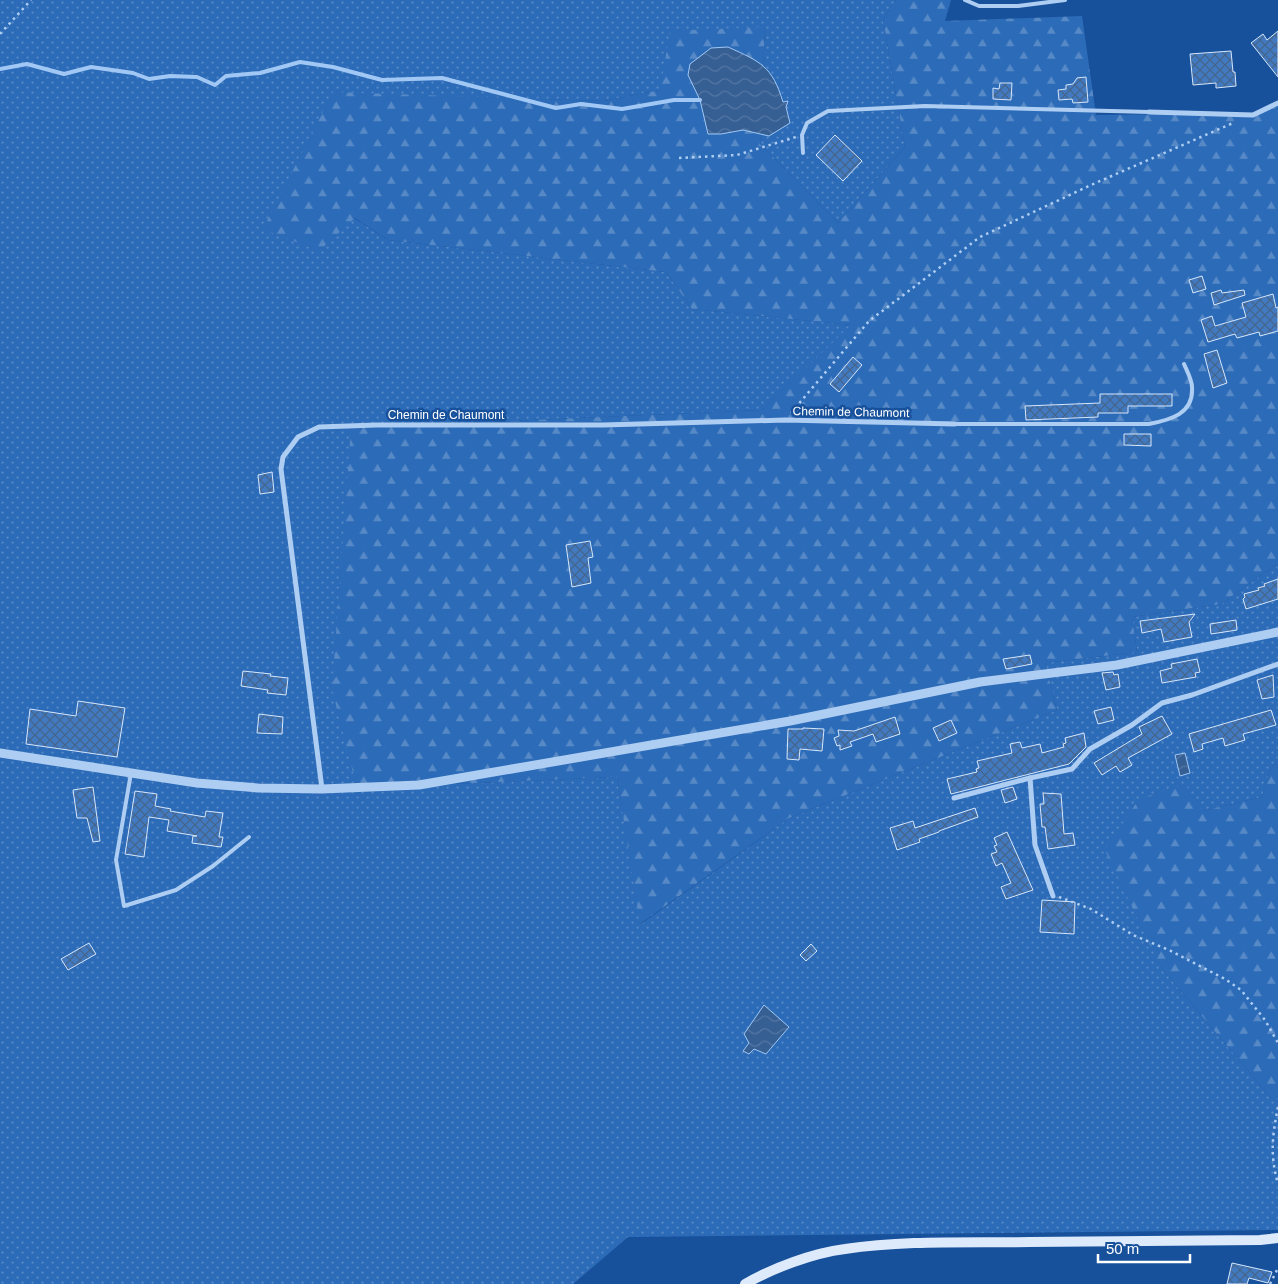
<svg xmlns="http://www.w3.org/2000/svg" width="1278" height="1284" font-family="Arial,sans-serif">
  <defs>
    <pattern id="grass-dots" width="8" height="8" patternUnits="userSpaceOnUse" patternTransform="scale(1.25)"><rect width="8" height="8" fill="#2c6bb8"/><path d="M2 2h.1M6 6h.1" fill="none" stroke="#5689c6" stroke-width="1.8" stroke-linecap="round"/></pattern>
    <pattern id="forest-firs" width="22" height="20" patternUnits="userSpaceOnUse" patternTransform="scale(1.25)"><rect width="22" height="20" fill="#2c6bb8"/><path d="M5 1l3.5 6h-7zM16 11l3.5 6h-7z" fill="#5689c6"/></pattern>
    <pattern id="water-waves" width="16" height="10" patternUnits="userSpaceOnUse" patternTransform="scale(1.25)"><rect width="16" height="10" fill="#365f94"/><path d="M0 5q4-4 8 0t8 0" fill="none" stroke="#5477a4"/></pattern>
    <pattern id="building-cross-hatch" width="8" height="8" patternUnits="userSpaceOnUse" patternTransform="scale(1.25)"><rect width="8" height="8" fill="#417ac1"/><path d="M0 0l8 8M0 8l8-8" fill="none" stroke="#46658c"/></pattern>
  </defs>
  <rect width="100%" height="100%" fill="#18519b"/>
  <polygon fill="url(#grass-dots)" points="0,0 896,0 883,19 905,147 838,223 760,144 765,27 660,90 603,101 333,93 264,229 354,218 388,240 666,272 692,309 852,325 762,410 351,428 357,788 617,777 641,924 789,818 1057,710 1045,663 1137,652 1132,617 1221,604 1278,563 1278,764 1271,766 1262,797 1203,811 1160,966 1271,1098 1278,1098 1278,1230 628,1237 573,1284 0,1284"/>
  <g fill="url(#forest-firs)">
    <polygon points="896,0 951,0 945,21 1082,16 1096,115 1255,113 1278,104 1278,563 1221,604 1132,617 1137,652 1045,663 1057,710 789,818 640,924 617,777 357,788 332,689 351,428 762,410 851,325 692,309 666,272 388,240 355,218 319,251 263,229 333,92 603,101 660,90 670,31 765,27 760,144 838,223 905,147 883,19"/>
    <polygon points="1278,764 1278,1098 1271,1098 1160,966 1105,850 1139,799 1185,784 1203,811 1262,797 1271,766"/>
  </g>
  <g fill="url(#water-waves)" stroke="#a1c8f4">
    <path d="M728,47c33,15 44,19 55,55l5,-1 -2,6 4,16 -21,13 -26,-6 -22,4h-13l-8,-34 -12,-25 2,-11 21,-16z"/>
    <polygon points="1185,753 1190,773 1180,776 1175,755"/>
    <polygon points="764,1005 789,1027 766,1054 754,1049 749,1054 743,1051 749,1043 744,1034"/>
  </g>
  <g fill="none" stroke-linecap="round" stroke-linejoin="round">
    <polyline stroke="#a1c8f4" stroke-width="4" points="0,69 27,64 64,74 91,67 133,73 149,79 170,76 197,77 215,85 226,76 260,73 300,62 333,67 382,80 442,78 556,108 581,104 622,109 674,100 700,100"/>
  </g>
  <g fill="url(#building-cross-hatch)" stroke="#d6e7fc">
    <polygon points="1278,31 1278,77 1251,43 1263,34 1267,40"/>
    <polygon points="1231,51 1233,72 1235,72 1236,86 1216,88 1216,83 1193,85 1190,54"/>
    <polygon points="1086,77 1088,102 1073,103 1072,99 1059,100 1058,90 1066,89 1066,85 1073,84 1077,78"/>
    <polygon points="1000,83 1012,83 1011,100 993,99 993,88 999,89"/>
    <polygon points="835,135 862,161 843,181 816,155"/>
    <polygon points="1202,276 1206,289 1193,293 1189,280"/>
    <polygon points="1221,290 1222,293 1244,290 1245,295 1214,305 1211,293"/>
    <polygon points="1273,294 1276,308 1278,307 1278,331 1260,336 1259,332 1237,338 1235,334 1208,342 1201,320 1212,316 1215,326 1246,317 1242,303"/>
    <polygon points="1217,350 1227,383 1213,388 1204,354"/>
    <polygon points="853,357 862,365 839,392 830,384"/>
    <polygon points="1100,394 1172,394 1172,406 1128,406 1128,413 1098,413 1098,417 1026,420 1025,406 1100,403"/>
    <polygon points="1124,434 1151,434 1151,446 1124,445"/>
    <polygon points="272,472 274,492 260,494 258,475"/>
    <polygon points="590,541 593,557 588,558 591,583 572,587 566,545"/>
    <polygon points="1278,579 1278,599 1246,609 1243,599 1245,597 1244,594 1259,590 1258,588 1265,586 1264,584"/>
    <polygon points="1195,614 1189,622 1192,637 1164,642 1161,629 1142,633 1140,621"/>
    <polygon points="1236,620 1237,630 1211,634 1210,624"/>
    <polygon points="1030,655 1032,664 1006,669 1003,659"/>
    <polygon points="1197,659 1200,672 1195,673 1196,677 1162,683 1160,671 1172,668 1171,664"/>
    <polygon points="243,671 271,674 270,676 288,678 286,695 267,693 268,690 241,686"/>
    <polygon points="1113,672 1114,675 1118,674 1120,687 1106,690 1102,673"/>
    <polygon points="1273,675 1274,697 1262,699 1257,680"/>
    <polygon points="78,701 125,708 117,757 26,744 30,709 76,716"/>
    <polygon points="1111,707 1114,720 1098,724 1094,711"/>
    <polygon points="1271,710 1276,725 1243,734 1245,740 1225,746 1223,738 1202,744 1203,749 1194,752 1189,734"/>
    <polygon points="259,714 283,717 282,734 257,733"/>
    <polygon points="1162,716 1172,734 1128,758 1132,765 1120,772 1116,766 1102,775 1094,763 1142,734 1139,727"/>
    <polygon points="895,717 900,734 876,742 873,734 850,742 852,746 840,750 840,745 837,746 834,738 839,736 838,730 854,731"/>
    <polygon points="951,720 957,733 939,741 933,728"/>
    <polygon points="803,728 824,729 822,751 800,749 799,760 787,759 788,729 803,729"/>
    <polygon points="1084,733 1086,747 1069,764 951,794 947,779 977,772 976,769 979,768 977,761 1012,753 1010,744 1020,742 1022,748 1040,744 1042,753 1064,747 1063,744 1066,743 1065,738"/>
    <polygon points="93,787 100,841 93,842 87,818 77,818 73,790"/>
    <polygon points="1013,787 1017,799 1005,803 1001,790"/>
    <polygon points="135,791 157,794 155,806 171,809 170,811 205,817 206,811 223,813 219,837 223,837 221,847 192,843 193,836 197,836 167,831 169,820 149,817 144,857 125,854"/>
    <polygon points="1043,793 1061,794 1064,834 1073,833 1075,845 1048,849 1045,827 1042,827 1040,804 1044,804"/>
    <polygon points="975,808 978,817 939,831 939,832 919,839 920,842 897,850 890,828 913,821 915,828"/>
    <polygon points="1007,832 1033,890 1006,899 1001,887 1011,883 1002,863 996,866 991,854 997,852 994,846 997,845 994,838"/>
    <polygon points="1042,900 1075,902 1074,934 1040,932"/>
    <polygon points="89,943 96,954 68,970 61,959"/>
    <polygon points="811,944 817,951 806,961 800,955"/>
    <polygon points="1232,1263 1272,1272 1268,1283 1249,1278 1247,1284 1227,1284"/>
  </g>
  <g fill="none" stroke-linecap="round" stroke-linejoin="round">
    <g stroke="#aecdf2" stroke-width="2.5" stroke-dasharray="2.5 4" stroke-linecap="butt">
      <polyline points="0,34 31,0"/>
      <polyline points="679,158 737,155 796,137"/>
      <polyline points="791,413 869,321 980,237 1091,185 1233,123"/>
      <polyline points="1059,897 1091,909 1133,935 1169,950 1225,979 1241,990 1265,1020 1278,1043"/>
      <path d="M1278,1107c-6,30 -8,48 0,77"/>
      <polyline points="1270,1284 1278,1268"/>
    </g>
    <g stroke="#aecdf2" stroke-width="4">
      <polyline points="965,0 979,6 1018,6 1065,0"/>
      <polyline points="803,153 802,135 807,123 828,111 925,106 1149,112"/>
      <path d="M955,424h194c21,-4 45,-10 43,-37 0,-7 -5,-16 -8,-23"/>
      <polyline points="131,773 116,860 124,906 176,890 213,866 249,837"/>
    </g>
    <g stroke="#aecdf2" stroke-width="5">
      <polyline points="1149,112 1253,115 1278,103"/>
      <polyline points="1030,778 1035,845 1053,896"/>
      <polyline points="322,789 281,469 283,457 298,437 319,427 376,425 603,425 785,420 955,424"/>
      <polyline points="954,798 1030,778 1072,769 1090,749 1132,725 1162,703 1192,695 1278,664"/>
    </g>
    <polyline stroke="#aecdf2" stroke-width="9" points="0,753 197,783 258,788 322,789 419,785 790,721 980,682 1117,665 1278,632"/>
    <path stroke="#ddeafc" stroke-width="10" d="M745,1284c28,-16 68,-31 100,-35 61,-9 124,-6 185,-7 77,-1 154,-1 230,-2l18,-2"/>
  </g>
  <g text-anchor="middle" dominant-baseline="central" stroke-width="5" stroke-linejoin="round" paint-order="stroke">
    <g font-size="12" fill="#fff" stroke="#18519b">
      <text transform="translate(851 412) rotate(1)">Chemin de Chaumont</text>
      <text x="446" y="415">Chemin de Chaumont</text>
    </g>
  </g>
  <path d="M1098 1254v8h92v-8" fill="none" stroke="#ffffff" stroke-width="2.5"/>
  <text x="1106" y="1254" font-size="15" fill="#ffffff" stroke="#18519b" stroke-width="4" paint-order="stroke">50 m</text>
</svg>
